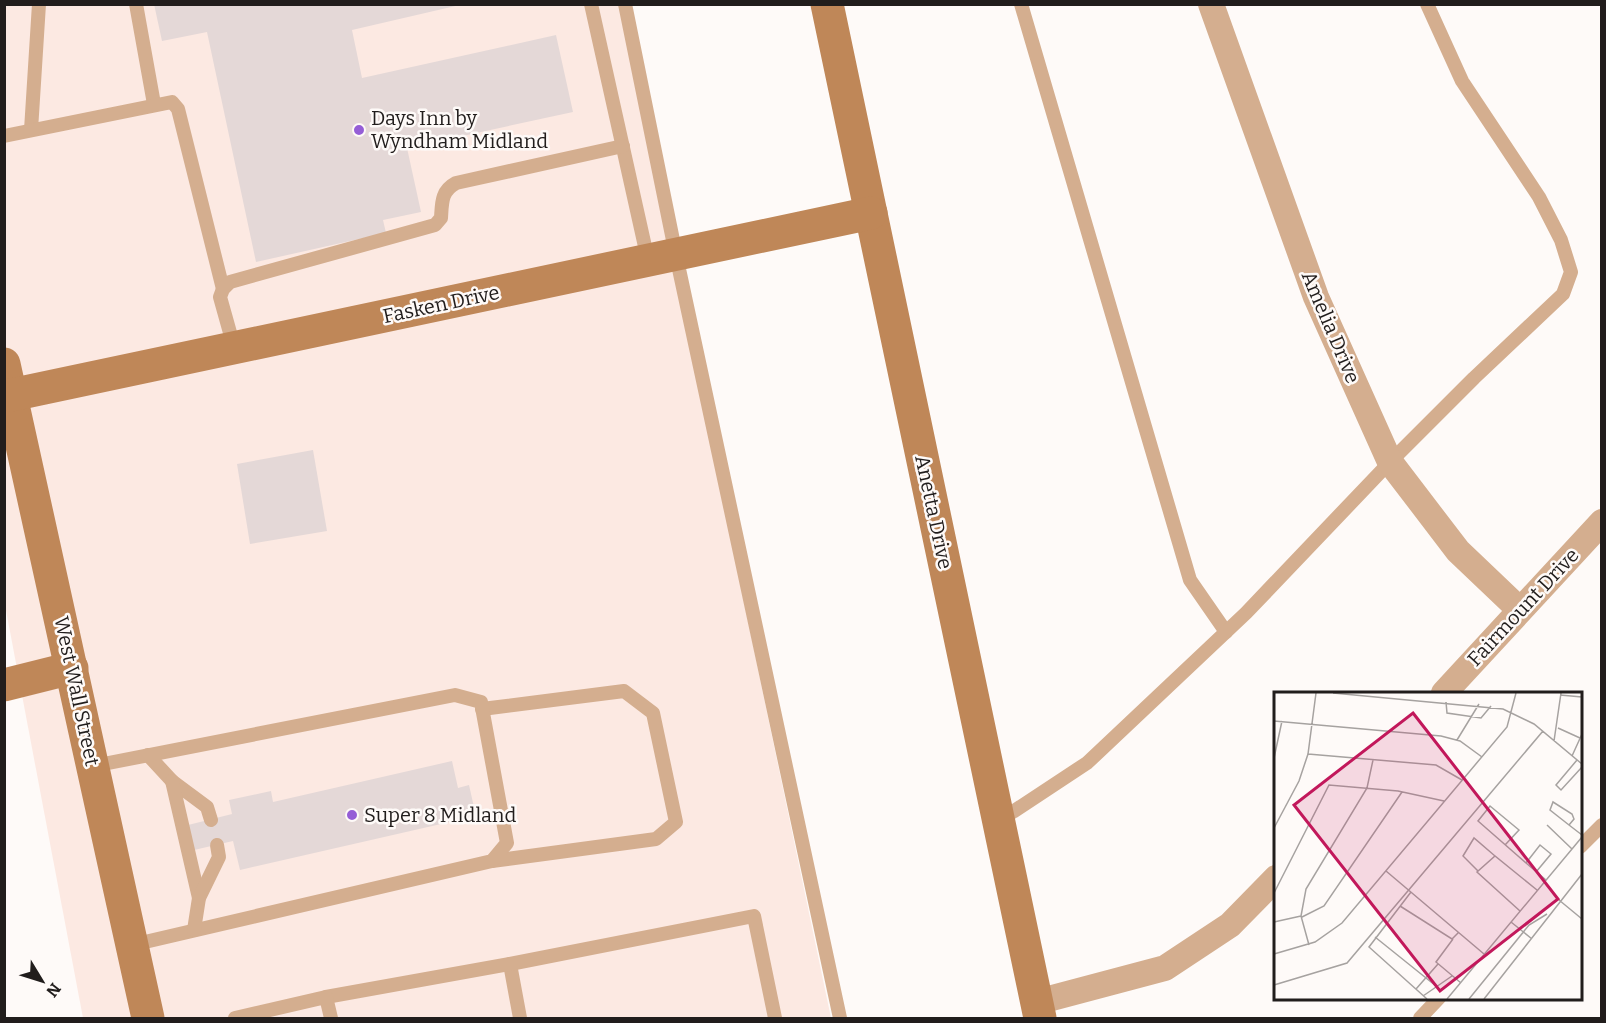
<svg xmlns="http://www.w3.org/2000/svg" width="1606" height="1023" font-family="Bitter,serif">
  <rect width="100%" height="100%" fill="#fefaf8"/>
  <polygon fill="#fce9e2" points="4,5 619,5 831,1018 83,1018 5,605"/>
  <g fill="#e4d8d7">
    <polygon points="154,4 464,4 352,30 362,78 556,35 573,112 407,148 421,212 383,220 386,233 256,262 207,32 162,41"/>
    <polygon points="313,450 327,531 250,544 237,464"/>
    <polygon points="452,761 458,788 469,785 476,816 240,870 233,841 194,850 188,825 232,814 229,800 271,791 273,802"/>
  </g>
  <g fill="none" stroke-linecap="round" stroke-linejoin="round">
    <g stroke="#d4ae8f" stroke-width="14">
      <polyline points="136,4 154,104"/>
      <polyline points="591,4 648,260"/>
      <polyline points="625,4 676,255 840,1018"/>
      <polyline points="1021,4 1190,580 1226,632"/>
      <polyline points="31,130 39,4"/>
      <polyline points="4,136 172,102 178,109 223,289"/>
      <path d="M234,347l-14,-50 3,-8 7,-7 205,-57 6,-7c1,-15 0,-27 15,-35l167,-37"/>
      <polyline points="482,709 624,691 653,713 676,822 656,839 492,861"/>
      <polyline points="148,755 172,781 207,807 211,820"/>
      <polyline points="93,766 455,695 481,702 507,843 492,861 132,945"/>
      <polyline points="172,781 199,898"/>
      <polyline points="999,821 1087,763 1246,613 1390,462 1474,378 1563,294 1571,272 1561,240 1539,197 1462,81 1427,4"/>
      <polyline points="1580,847 1602,825"/>
      <polyline points="194,930 199,898 219,857 217,845"/>
      <polyline points="510,964 520,1018"/>
      <polyline points="326,997 510,964 754,916 775,1018"/>
      <polyline points="235,1018 326,997 331,1018"/>
      <polyline points="1420,1018 1439,998"/>
    </g>
    <g stroke="#d4ae8f" stroke-width="26">
      <polyline points="1211,4 1316,297 1390,462 1458,551 1520,610"/>
      <polyline points="1444,693 1602,522"/>
      <polyline points="1037,1002 1165,968 1230,925 1276,878"/>
    </g>
    <g stroke="#bf8758" stroke-width="33">
      <polyline points="827,4 1040,1018"/>
      <polyline points="4,364 148,1018"/>
      <polyline points="11,395 871,213"/>
      <polyline points="4,685 72,668"/>
    </g>
  </g>
  <g fill="#955ed6" stroke="#fefaf8" stroke-width="2">
    <circle cx="359" cy="130" r="6"/>
    <circle cx="352" cy="815" r="6"/>
  </g>
  <g text-anchor="middle" dominant-baseline="central" stroke-width="5" stroke-linejoin="round" paint-order="stroke">
    <g font-size="20" fill="#211d1c" stroke="#fefaf8" text-anchor="start">
      <text x="371" y="118">Days Inn by<tspan x="371" dy="23">Wyndham Midland</tspan></text>
      <text x="364" y="815">Super 8 Midland</text>
    </g>
    <g font-size="20" fill="#211d1c" stroke="#fefaf8">
      <text transform="translate(441 304) rotate(-12)">Fasken Drive</text>
      <text transform="translate(1331 327) rotate(67)">Amelia Drive</text>
      <text transform="translate(934 512) rotate(78)">Anetta Drive</text>
      <text transform="translate(1523 607) rotate(-47)">Fairmount Drive</text>
      <text transform="translate(77 691) rotate(78)">West Wall Street</text>
    </g>
  </g>
  <g transform="translate(1274 692)">
    <rect width="308" height="308" fill="#fefaf8"/>
    <path fill="none" stroke="#a6a2a0" stroke-width="1.5" d="M59,1l170,16 31,15 48,40M286,3l22,2M172,10l1,11 34,5 10,-12M0,29l167,15 19,5 22,16M284,36l22,10M183,48l22,-36M280,49l7,-48M34,62l128,11 26,15M298,64l10,-22M0,66l8,-37M303,68l-21,25 5,5 21,-23M273,133l25,24M295,133l5,-6 -2,-5 -19,-12 -3,8 19,15 13,10M0,136l25,-47 9,-27 8,-61M231,153l14,-15 -29,-24 -12,15 48,42M112,179l98,83M204,179l-15,-15 11,-18 21,18M262,180l15,-18 -11,-9 -14,18 20,17M137,200l-42,55 58,52M0,201l55,-108 69,6 46,10M285,208l23,19M126,214l52,33 7,-7M246,219l-43,-39 18,-16 42,34M28,225l22,-11 78,-114M0,230l27,-6M237,230l21,17M101,245l61,49M179,247l-17,23 25,21M35,253l-8,-29 5,-27 61,-101 6,-28M0,262l41,-12 27,-19 165,-196 9,-34M0,293l73,-22 196,-232M142,297l22,-25M149,304l29,-20M173,307l135,-162M195,307l60,-74 18,-11M210,307l98,-125"/>
    <path fill="#c2185b" fill-opacity="0.15" stroke="#c2185b" stroke-width="3" d="M139,21l145,186 -118,92 -146,-186z"/>
    <rect width="308" height="308" fill="none" stroke="#211d1c" stroke-width="3"/>
  </g>
  <rect width="1606" height="1023" fill="none" stroke="#211d1c" stroke-width="12"/>
  <g transform="translate(42 981) rotate(128)" stroke="#fefaf8" stroke-width="4.5" paint-order="stroke">
  <path d="M0-4.5L10 22L0 15L-10 22Z" fill="#211d1c"/>
  <text y="-9" font-size="16" font-weight="bold" text-anchor="middle" fill="#211d1c">N</text>
  </g>
</svg>
